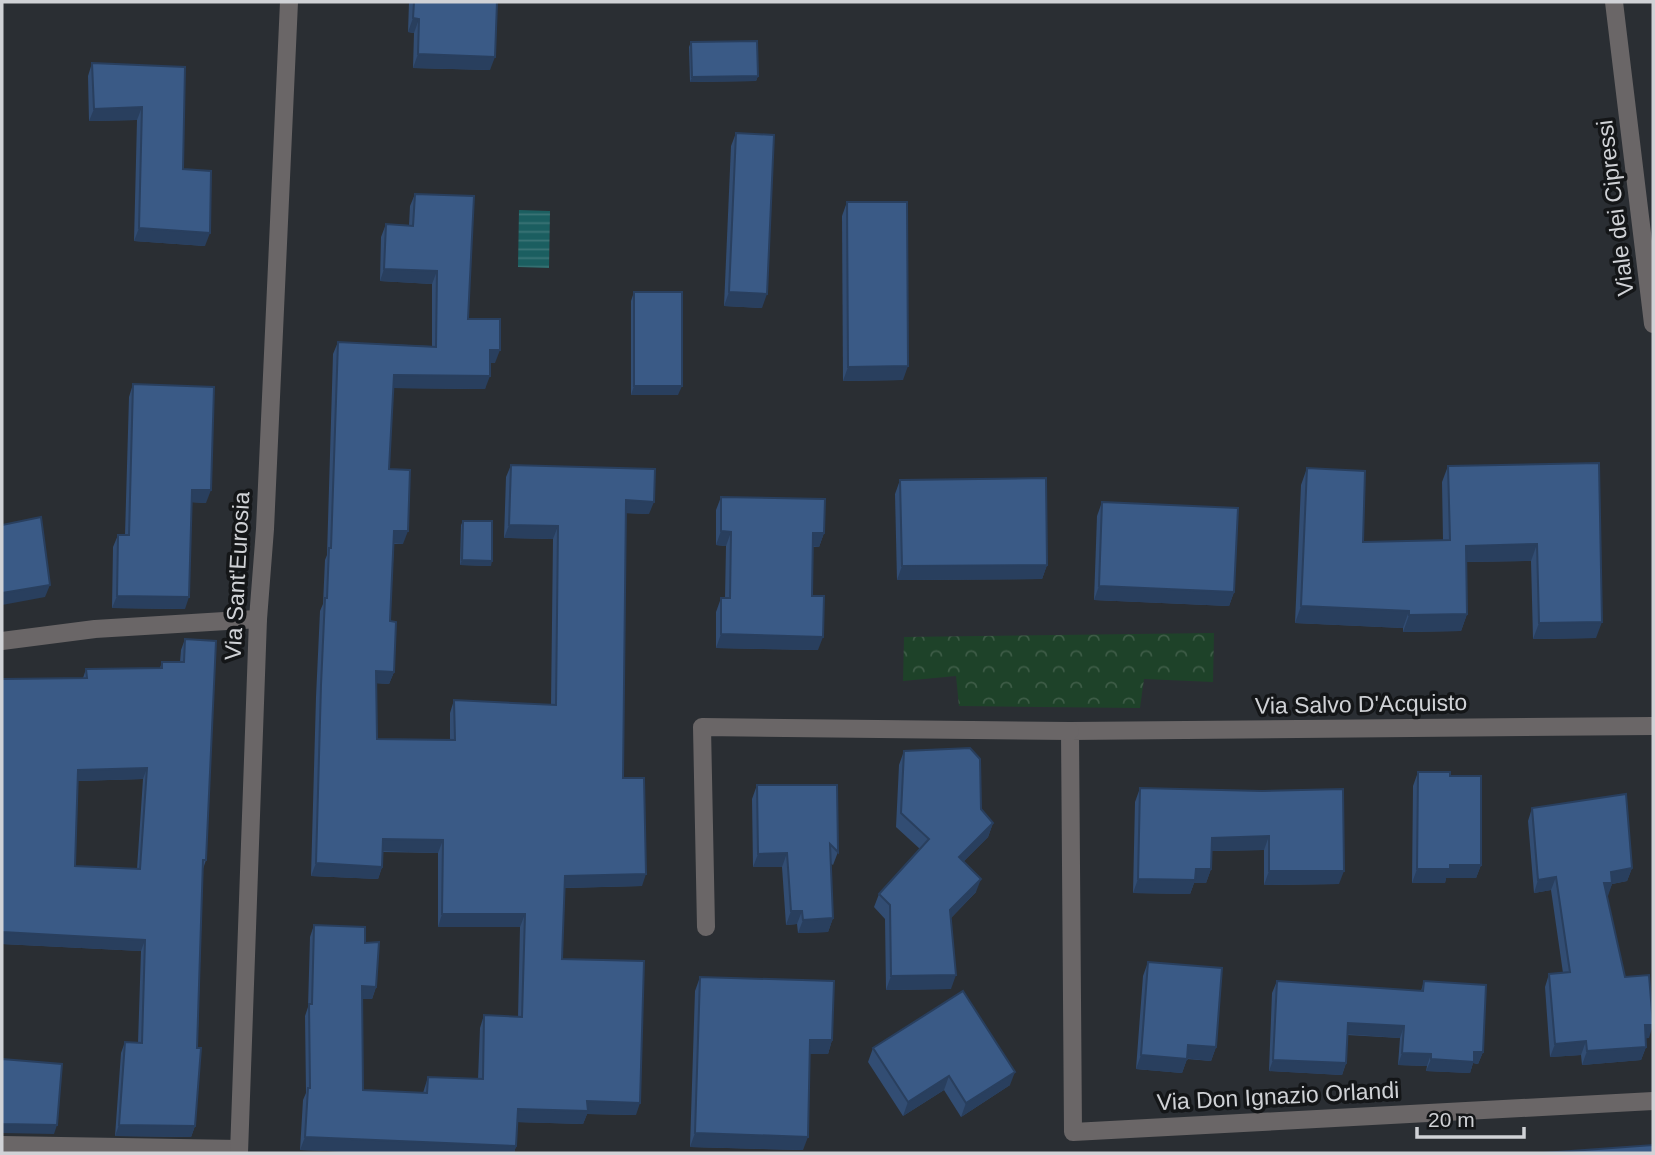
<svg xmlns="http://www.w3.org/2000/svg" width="1655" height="1155" font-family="Arial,sans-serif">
  <defs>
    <pattern id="park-crowns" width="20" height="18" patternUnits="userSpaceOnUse" patternTransform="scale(1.75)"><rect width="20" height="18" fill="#1e4229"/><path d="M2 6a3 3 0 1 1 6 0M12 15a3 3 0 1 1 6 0" fill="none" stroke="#3e5c47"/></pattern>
    <pattern id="water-rules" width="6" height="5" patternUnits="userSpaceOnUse" patternTransform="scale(1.75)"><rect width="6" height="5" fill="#1b5e60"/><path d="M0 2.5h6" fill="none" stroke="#3b7476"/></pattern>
  </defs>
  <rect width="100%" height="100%" fill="#2a2e33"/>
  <polygon fill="url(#park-crowns)" points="1214,633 1213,682 1144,679 1140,708 959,706 956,676 903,681 904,637"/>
  <polygon fill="url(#water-rules)" points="519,210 550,211 549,268 518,267"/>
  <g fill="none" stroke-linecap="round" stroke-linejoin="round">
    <g stroke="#6a6667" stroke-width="18">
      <polyline points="1614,2 1653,324"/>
      <polyline points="2,641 95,629 258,619"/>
      <polyline points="1653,726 1070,731 1073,1132 1653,1101"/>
      <polyline points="706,927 702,727 1070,731"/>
      <polyline points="2,1145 239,1149"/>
      <polyline points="239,1153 258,619 265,529 289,2"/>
    </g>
  </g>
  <g fill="#324d73" fill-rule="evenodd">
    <polygon points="409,2 497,2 490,70 413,68 414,33 408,32"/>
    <polygon points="691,42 758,76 756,81 690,82 689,47"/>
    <polygon points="92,63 185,67 183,169 205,246 134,241 137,120 89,121 88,76"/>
    <polygon points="736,133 762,308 724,306 731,146"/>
    <polygon points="415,194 468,319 495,363 490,363 485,389 393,388 389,469 403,544 394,544 390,621 394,672 389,684 376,683 377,739 450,740 450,713 454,700 551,705 553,539 504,538 506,477 511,465 649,514 626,513 623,778 642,886 565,888 562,959 636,1115 587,1114 583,1124 517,1122 516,1146 514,1153 380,1153 300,1150 303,1100 306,1093 305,1016 308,1007 310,937 314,925 365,943 376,987 372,999 362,999 363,1090 423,1093 428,1077 478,1079 480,1028 484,1015 518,1017 520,927 438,927 438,853 383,852 382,867 378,879 311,876 316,697 320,611 323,604 325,560 327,555 333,354 338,342 432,346 432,284 380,281 381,237 386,224 409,225 410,206"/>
    <polygon points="847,202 903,380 843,381 842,216"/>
    <polygon points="634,292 678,395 631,395 631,301"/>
    <polygon points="133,384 206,503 191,502 185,609 112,608 113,547 118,535 125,535 129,397"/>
    <polygon points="1599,463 1596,638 1533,639 1531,561 1466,562 1467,614 1461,631 1403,632 1403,628 1295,623 1301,485 1307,468 1363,542 1443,540 1442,482 1448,466"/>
    <polygon points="900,480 1047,565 1042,579 897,580 895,494"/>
    <polygon points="721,497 824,533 819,547 813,547 812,596 818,650 716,648 716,612 721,598 725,598 726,546 716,545 716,510"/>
    <polygon points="1102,502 1234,592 1229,606 1094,600 1097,516"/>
    <polygon points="463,521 491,566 460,565 461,525"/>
    <path d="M185,639l21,221 -3,9 -8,257 -4,11 -76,-1 6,-83 4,-11 13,1 3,-92 -139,-7v-265l81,-1 3,-9 74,-1 2,-6h18l1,-12zM143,779l-6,90 -62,-3 2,-85z"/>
    <polygon points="904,751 981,809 993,823 988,837 963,862 976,892 951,918 951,989 886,990 885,919 874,907 879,894 920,849 896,827 899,765"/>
    <polygon points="1418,772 1450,776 1481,865 1476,878 1446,878 1445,883 1412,883 1413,786"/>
    <polygon points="757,785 837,785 838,852 833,865 830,863 833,918 828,932 798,933 797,924 786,925 782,867 753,867 752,799"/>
    <polygon points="1140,788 1262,791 1339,884 1264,885 1264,850 1211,851 1211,869 1206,883 1194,883 1190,894 1133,893 1135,802"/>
    <polygon points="1532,808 1632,868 1627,881 1612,884 1607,896 1625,977 1649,1038 1645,1038 1646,1047 1641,1060 1582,1065 1581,1055 1550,1057 1545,987 1549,974 1563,973 1551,890 1534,893 1528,821"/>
    <polygon points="1148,962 1216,1047 1211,1061 1187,1059 1182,1073 1136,1069 1143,976"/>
    <polygon points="700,977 832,1040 828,1054 810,1054 803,1150 690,1147 695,991"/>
    <polygon points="1277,981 1421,991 1424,981 1483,1052 1478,1064 1473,1063 1470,1073 1426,1071 1427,1066 1398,1065 1400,1038 1347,1035 1346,1063 1342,1075 1269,1071 1272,993"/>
    <polygon points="873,1048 1010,1085 961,1117 944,1090 903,1116 868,1062"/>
  </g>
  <g fill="#293f5e">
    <polygon points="413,18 419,19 414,33 408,32"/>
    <polygon points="418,54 495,57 490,70 413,68"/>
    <polygon points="758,76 756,81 690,82 692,77"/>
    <polygon points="142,107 137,120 89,121 94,109"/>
    <polygon points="139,228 210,233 205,246 134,241"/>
    <polygon points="384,269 437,271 432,284 380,281"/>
    <polygon points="729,292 767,294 762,308 724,306"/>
    <polygon points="490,350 500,350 495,363 486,363"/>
    <polygon points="908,366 903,380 843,381 848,367"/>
    <polygon points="394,375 490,376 485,389 389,388"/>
    <polygon points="634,386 682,386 678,395 631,395"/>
    <polygon points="192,490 211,490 206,503 187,502"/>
    <polygon points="626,500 654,502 649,514 621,513"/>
    <polygon points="509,525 558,526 553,539 504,538"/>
    <polygon points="394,531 408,531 403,544 390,543"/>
    <polygon points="721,531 731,532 726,546 716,545"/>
    <polygon points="813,533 824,533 819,547 808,546"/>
    <polygon points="1537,544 1531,561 1460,562 1466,546"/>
    <polygon points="462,560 492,561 491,566 460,565"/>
    <polygon points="1047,565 1042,579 897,580 902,566"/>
    <polygon points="50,585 45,597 2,605 2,593"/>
    <polygon points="1099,586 1234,592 1229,606 1094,600"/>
    <polygon points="117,596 189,597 185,609 112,608"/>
    <polygon points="1301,606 1409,611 1403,628 1295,623"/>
    <polygon points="1467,614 1461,631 1403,632 1409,615"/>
    <polygon points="1602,622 1596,638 1533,639 1539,623"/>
    <polygon points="721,634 823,637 818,650 716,648"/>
    <polygon points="376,671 394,672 389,684 371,683"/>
    <polygon points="147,768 143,779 74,781 78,770"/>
    <polygon points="993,823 988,837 954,871 959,857"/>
    <polygon points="1269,836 1264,850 1207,851 1212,838"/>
    <polygon points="383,839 443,840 438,853 379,851"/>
    <polygon points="787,853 782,867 753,867 758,854"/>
    <polygon points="316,863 382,867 378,879 311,876"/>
    <polygon points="1450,865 1481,865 1476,878 1446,878 1445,883 1412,883 1417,869"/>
    <polygon points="1632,868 1627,881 1612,884 1608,896 1599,896 1604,883 1611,872"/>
    <polygon points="1196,869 1211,869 1206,883 1194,883 1190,894 1133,893 1138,879"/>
    <polygon points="1269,871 1344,871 1339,884 1264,885"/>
    <polygon points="646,874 642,886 560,888 565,876"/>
    <polygon points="1556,877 1551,890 1534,893 1538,880"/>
    <polygon points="981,879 976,892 945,924 950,910"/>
    <polygon points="791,911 802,911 797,924 786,925"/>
    <polygon points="442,914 525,914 520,927 438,927"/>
    <polygon points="833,918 828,932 798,933 803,920"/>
    <polygon points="2,932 145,940 141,951 2,944"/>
    <polygon points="956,975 951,989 886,990 891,976"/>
    <polygon points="362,986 376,987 372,999 357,999"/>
    <polygon points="1348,1023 1404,1026 1400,1038 1343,1034"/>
    <polygon points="1645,1025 1653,1025 1649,1038 1640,1039"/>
    <polygon points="810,1040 832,1040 828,1054 805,1054"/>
    <polygon points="1586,1041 1581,1055 1550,1057 1555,1044"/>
    <polygon points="1188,1045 1216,1047 1211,1061 1183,1058"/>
    <polygon points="1646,1047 1641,1060 1582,1065 1587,1051"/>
    <polygon points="1474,1052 1483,1052 1478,1064 1473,1063 1470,1073 1426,1071 1431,1059"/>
    <polygon points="1402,1053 1431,1054 1427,1066 1398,1065"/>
    <polygon points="1141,1055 1187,1059 1182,1073 1136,1069"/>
    <polygon points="1273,1060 1346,1063 1342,1075 1269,1071"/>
    <polygon points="1015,1072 1010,1085 961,1117 966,1103"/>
    <polygon points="949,1076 944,1090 903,1116 908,1102"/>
    <polygon points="587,1101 640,1103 636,1115 587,1114 583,1124 514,1122 518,1109"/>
    <polygon points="2,1124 57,1125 54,1134 2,1133"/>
    <polygon points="119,1125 195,1126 191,1137 115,1136"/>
    <polygon points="695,1133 808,1137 803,1150 690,1147"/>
    <polygon points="305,1137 516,1146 514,1153 380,1153 300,1150"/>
  </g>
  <g fill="#3a5a86" stroke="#293f5e" stroke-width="2" fill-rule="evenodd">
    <polygon points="414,2 497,2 495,57 418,54 419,19 413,18"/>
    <polygon points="757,41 758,76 692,77 691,42"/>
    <polygon points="92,63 185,67 183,169 211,171 210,233 139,228 142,107 94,109"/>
    <polygon points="736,133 774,135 767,294 729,292"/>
    <polygon points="415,194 474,196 468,319 500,319 500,350 490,350 490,376 394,375 389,469 410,470 408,531 394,531 390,621 396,622 394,672 376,671 377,739 455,740 454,700 556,705 558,526 509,525 511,465 655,469 654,502 626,500 623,778 644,778 646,874 565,876 562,959 644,961 640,1103 587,1101 588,1111 518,1109 516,1146 305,1137 308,1088 310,1088 309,1004 312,1004 314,925 365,927 365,943 379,942 376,987 362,986 363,1090 427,1093 428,1077 483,1079 484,1015 522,1017 525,914 442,914 443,840 383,839 382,867 316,863 321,685 325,598 327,598 329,548 331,548 338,342 436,347 437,271 384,269 386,224 413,226"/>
    <polygon points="847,202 907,202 908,366 848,367"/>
    <rect x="634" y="292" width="48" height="94"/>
    <polygon points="133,384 214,387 211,490 192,490 189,597 117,596 118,535 129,535"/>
    <polygon points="1599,463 1602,622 1539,623 1537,544 1466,546 1467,614 1409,615 1409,611 1301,606 1307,468 1365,471 1363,542 1450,540 1448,466"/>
    <polygon points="1046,478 1047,565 902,566 900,480"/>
    <polygon points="721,497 825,499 824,533 813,533 812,596 824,596 823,637 721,634 721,598 730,598 731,532 721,531"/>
    <polygon points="1102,502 1238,508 1234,592 1099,586"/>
    <polygon points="41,517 50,585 2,593 2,525"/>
    <polygon points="463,521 492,521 492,561 462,560"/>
    <path d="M185,639l31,2 -10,219h-3l-6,188h4l-6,78 -76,-1 6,-83 17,1 3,-103 -143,-8v-253l85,-1 -1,-9 76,-1v-6h22zM147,768l-7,101 -65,-3 3,-96z"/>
    <polygon points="970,748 980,759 981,809 993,823 959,857 981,879 950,910 956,975 891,976 890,905 879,894 929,839 901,813 904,751"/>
    <polygon points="1418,772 1450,772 1450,776 1481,776 1481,865 1450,865 1450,869 1417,869"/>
    <polygon points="757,785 837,785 838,852 830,844 833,918 803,920 802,911 791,911 787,853 758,854"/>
    <polygon points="1140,788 1262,791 1343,789 1344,871 1269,871 1269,836 1212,838 1211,869 1196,869 1195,880 1138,879"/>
    <polygon points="1626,794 1632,868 1611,872 1612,883 1604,883 1625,977 1649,975 1653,1025 1645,1025 1646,1047 1587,1051 1586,1041 1555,1044 1549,974 1570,972 1556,877 1538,880 1532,808"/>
    <polygon points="1148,962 1222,968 1216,1047 1188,1045 1187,1059 1141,1055"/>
    <polygon points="700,977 834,981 832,1040 810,1040 808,1137 695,1133"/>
    <polygon points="1277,981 1423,991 1424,981 1486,985 1483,1052 1474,1052 1474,1062 1431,1059 1431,1054 1402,1053 1404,1026 1348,1023 1346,1063 1273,1060"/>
    <polygon points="963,991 1015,1072 966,1103 949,1076 908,1102 873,1048"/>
    <polygon points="2,1059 62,1064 57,1125 2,1124"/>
    <polygon points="1653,1145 1653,1153 1543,1153"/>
  </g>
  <g text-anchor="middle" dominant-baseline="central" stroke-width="7" stroke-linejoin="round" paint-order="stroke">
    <g font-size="23" fill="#d0d2d6" stroke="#141618">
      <text transform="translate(1615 208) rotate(-97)">Viale dei Cipressi</text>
      <text transform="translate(237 576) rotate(-87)">Via Sant'Eurosia</text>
      <text transform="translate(1361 704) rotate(-1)">Via Salvo D'Acquisto</text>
      <text transform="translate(1278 1096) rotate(-3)">Via Don Ignazio Orlandi</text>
    </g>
  </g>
  <rect width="1655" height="1155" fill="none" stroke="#d0d2d6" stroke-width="7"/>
  <path d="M1417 1127v10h107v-10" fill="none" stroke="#d0d2d6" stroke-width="3.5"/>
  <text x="1428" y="1127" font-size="21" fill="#d0d2d6" stroke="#141618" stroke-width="5" paint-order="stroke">20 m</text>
</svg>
